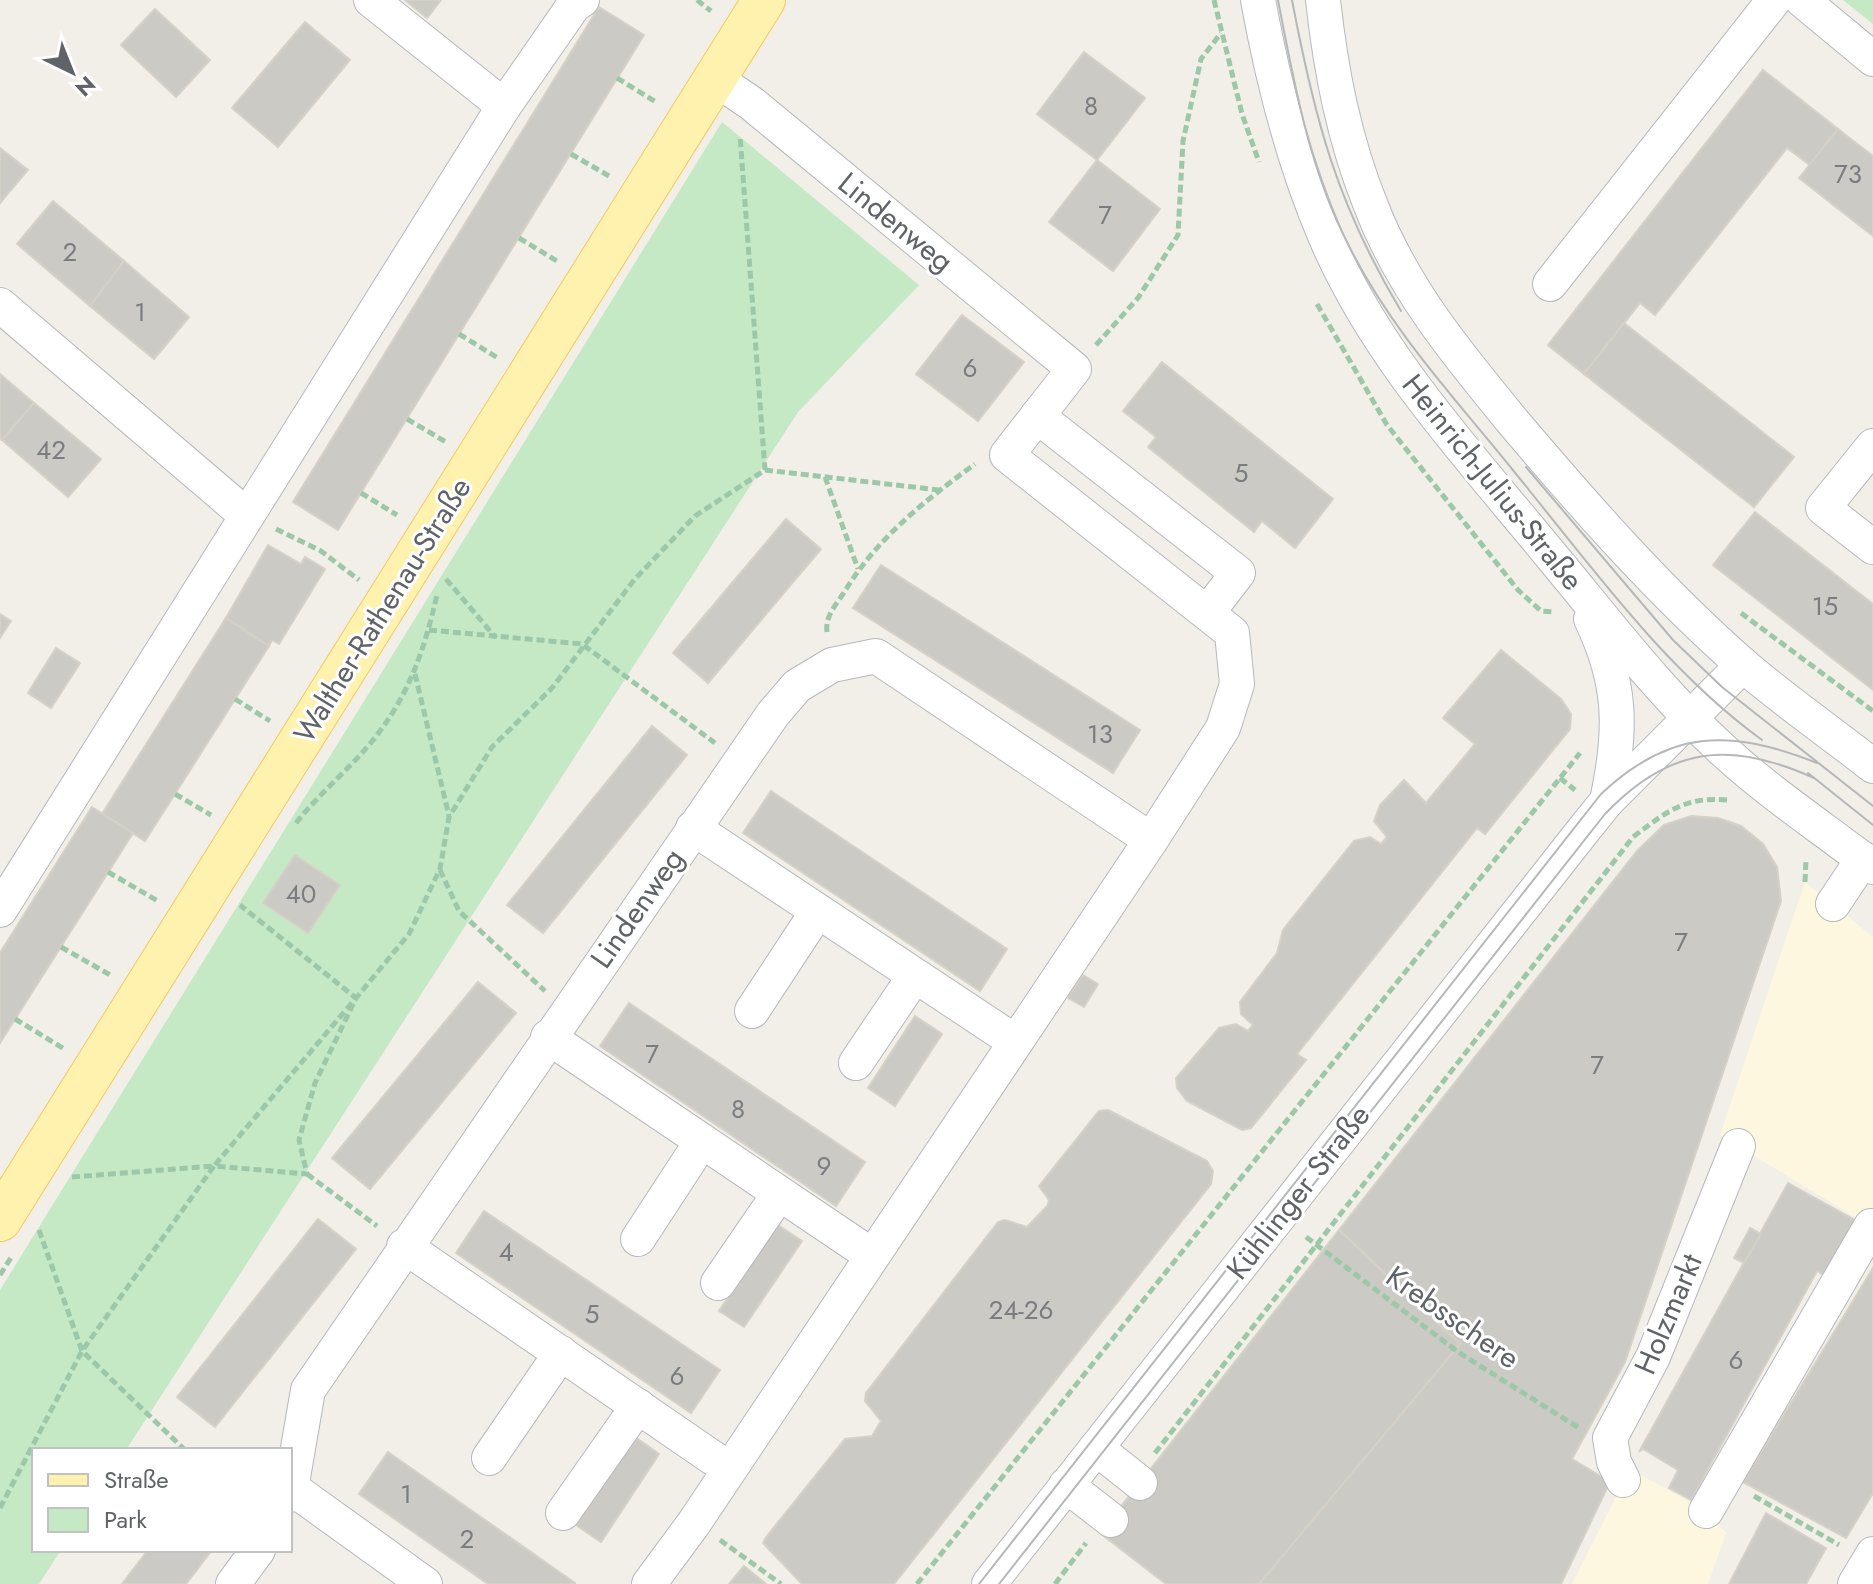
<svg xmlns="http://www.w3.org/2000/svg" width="1873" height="1584" font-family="Jost,sans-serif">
  <rect width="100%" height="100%" fill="#f1efe8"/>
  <g fill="#fef7e0">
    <polygon points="1805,882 1873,937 1873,1228 1720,1135"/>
    <polygon points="1630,1469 1706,1511 1726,1533 1708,1584 1572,1584"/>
  </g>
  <g fill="#c5e8c5">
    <polygon points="1843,0 1873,0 1873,24"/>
    <polygon points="722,122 919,285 798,412 126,1450 34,1450 34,1550 61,1550 39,1584 0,1584 0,1290"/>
  </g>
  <g fill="#cccac5" stroke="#d6d1c6" stroke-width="2">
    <polygon points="405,0 441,0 427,18"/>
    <polygon points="599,7 644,35 338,530 293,502"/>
    <polygon points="155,9 210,60 176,97 121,45"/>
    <polygon points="305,22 350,60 278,147 232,108"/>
    <polygon points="1084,52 1145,98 1097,160 1037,114"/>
    <polygon points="1763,70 1838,129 1810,165 1787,148 1655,315 1640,303 1584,374 1548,345"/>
    <polygon points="1838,129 1873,156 1873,236 1799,178"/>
    <polygon points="0,148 28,170 0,203"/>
    <polygon points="1097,160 1160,209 1113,271 1049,222"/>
    <polygon points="53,201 124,261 90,306 17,244"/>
    <polygon points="124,261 189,317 154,359 90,306"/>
    <polygon points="962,315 1024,362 978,421 916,374"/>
    <polygon points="1624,323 1794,457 1754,507 1584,374"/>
    <polygon points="1162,362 1333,499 1295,548 1262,521 1254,532 1148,447 1156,437 1123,411"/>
    <polygon points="0,374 34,403 2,440 0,439"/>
    <polygon points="34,403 101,459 68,497 2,440"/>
    <polygon points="1755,512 1873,604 1873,690 1713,565"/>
    <polygon points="786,519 821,549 708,683 673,653"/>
    <polygon points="268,545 301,564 305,557 325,569 279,644 272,640 269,646 226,618"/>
    <polygon points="881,565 1140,730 1113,773 853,608"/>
    <polygon points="0,614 11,621 0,638"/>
    <polygon points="226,618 269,646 145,841 102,814"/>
    <polygon points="56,648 80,663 51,708 28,693"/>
    <polygon points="1501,650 1561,699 1571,714 1570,729 1485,834 1477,828 1297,1054 1306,1060 1251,1128 1242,1130 1187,1101 1177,1088 1176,1078 1219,1028 1236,1024 1248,1031 1253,1025 1241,1014 1240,1002 1277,953 1283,930 1354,841 1370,837 1381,844 1387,837 1374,821 1380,805 1404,780 1426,803 1475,744 1443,718"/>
    <polygon points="652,726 687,755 543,933 507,905"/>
    <polygon points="771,791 1007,949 980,991 743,833"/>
    <polygon points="92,807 133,833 0,1043 0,953"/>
    <polygon points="1691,816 1718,818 1741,826 1763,844 1777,867 1781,901 1625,1362 1572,1459 1610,1482 1561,1584 1259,1584 1460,1344 1339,1230 1637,851 1664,825"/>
    <polygon points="295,855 340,885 308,933 263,903"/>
    <polygon points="1083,975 1098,984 1084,1007 1068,998"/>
    <polygon points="478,982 516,1013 370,1189 332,1158"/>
    <polygon points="629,1003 865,1162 836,1206 600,1046"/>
    <polygon points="915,1016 942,1034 895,1106 868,1088"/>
    <polygon points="1108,1110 1207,1161 1213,1171 1211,1184 894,1584 802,1584 763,1543 767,1536 845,1439 872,1436 881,1421 865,1401 866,1393 998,1222 1005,1220 1027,1227 1048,1205 1049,1200 1039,1186 1099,1111"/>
    <polygon points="1788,1183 1862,1224 1830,1279 1817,1271 1691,1500 1669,1488 1678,1470 1643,1449 1639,1452"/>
    <polygon points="484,1211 720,1370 691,1413 456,1253"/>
    <polygon points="318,1219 356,1249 215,1427 177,1397"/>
    <polygon points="778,1225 802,1241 744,1327 719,1311"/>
    <polygon points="1750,1228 1761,1234 1744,1263 1734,1258"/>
    <polygon points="1339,1230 1460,1344 1259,1584 1166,1584 1100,1533"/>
    <polygon points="1873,1268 1873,1493 1846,1538 1743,1482"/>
    <polygon points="635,1437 659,1454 601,1542 576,1525"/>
    <polygon points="388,1452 575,1583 575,1584 488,1584 359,1494"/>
    <polygon points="1766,1513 1826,1548 1806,1584 1729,1584"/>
    <polygon points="148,1550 212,1550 186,1584 122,1584"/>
    <polygon points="744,1566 766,1584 729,1584"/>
  </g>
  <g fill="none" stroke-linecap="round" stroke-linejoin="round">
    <g stroke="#b5b8bc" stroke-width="36">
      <g id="minor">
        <polyline points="371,0 504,106 574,5 582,0"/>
        <path d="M1258,0c15,82 35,162 68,238 51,119 142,216 223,315 56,67 111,140 176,199 46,42 99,77 148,115"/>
        <path d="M1323,0c8,72 21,139 48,206 32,83 87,149 143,217 72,85 146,169 229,242 42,36 87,67 130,101"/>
        <polyline points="1802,0 1873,59"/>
        <polyline points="1550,284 1774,0"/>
        <polyline points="0,305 246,515"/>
        <polyline points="1037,416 1238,573 1208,612"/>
        <polyline points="1873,446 1823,508 1873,547"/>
        <path d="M1591,619c31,64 31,112 16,182"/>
        <polyline points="693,828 1014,1041"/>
        <polyline points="1833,904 1863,859"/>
        <polyline points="0,910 504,106"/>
        <polyline points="752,1011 817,912"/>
        <polyline points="548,1037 871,1255"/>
        <polyline points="856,1063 914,977"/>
        <polyline points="638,1239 702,1141"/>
        <polyline points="404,1246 729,1469"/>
        <polyline points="718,1283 779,1194"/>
        <polyline points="1096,1448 1140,1483"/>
        <polyline points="489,1458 561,1353"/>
        <polyline points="1623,1480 1614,1462 1610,1438 1653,1357 1738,1146"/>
        <polyline points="1066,1485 1111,1520"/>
        <polyline points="293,1489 425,1584"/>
        <polyline points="290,1495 308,1390 773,714 797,686 832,665 876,656 1151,840"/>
        <polyline points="1706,1511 1871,1226"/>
        <polyline points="563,1513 638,1406"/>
        <polyline points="233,1584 258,1550"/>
        <polyline points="649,1584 694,1523 1151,840 1223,728 1237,684 1232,633 1007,455 1074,369 751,103 714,78"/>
        <polyline points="989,1584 1586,827 1607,801 1743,665"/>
        <polyline points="1855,1584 1873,1554"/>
      </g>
    </g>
    <g stroke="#f2c960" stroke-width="44">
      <polyline id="major" points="0,1220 764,0"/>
    </g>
    <g stroke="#9cc7a9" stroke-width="5" stroke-dasharray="8 4" stroke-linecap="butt">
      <polyline points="697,0 711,11"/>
      <polyline points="1214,0 1242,114 1259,162"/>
      <polyline points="617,78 656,102"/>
      <polyline points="571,154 609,176"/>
      <polyline points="519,238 557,261"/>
      <polyline points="1317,304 1387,425 1518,590 1541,611 1554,612"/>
      <polyline points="459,334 498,358"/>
      <polyline points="1096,345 1138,298 1178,235 1183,141 1201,59 1221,33"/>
      <polyline points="407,419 446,442"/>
      <polyline points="765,470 939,490"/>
      <polyline points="825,477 858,569"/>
      <polyline points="361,493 397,515"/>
      <polyline points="276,529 321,551 359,580"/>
      <polyline points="446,579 496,638"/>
      <polyline points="1741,613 1873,711"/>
      <polyline points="429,630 582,644 715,743"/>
      <path d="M827,632c-2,-15 8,-26 16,-38 34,-56 80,-92 132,-130"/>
      <polyline points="415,674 449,816"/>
      <polyline points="235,699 270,721"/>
      <polyline points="1560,778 1575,790"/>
      <polyline points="175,794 211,815"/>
      <path d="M296,823c26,-33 60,-59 84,-92 32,-43 45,-85 57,-136"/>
      <polyline points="440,870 459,911 545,991"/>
      <polyline points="108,872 158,901"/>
      <polyline points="1805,882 1806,859"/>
      <polyline points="61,947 112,976"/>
      <polyline points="15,1019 66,1050"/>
      <polyline points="307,1174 377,1226"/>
      <polyline points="72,1177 214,1166 356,998 240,905"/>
      <polyline points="39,1230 82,1351 185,1450"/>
      <polyline points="1306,1237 1458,1352 1579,1428"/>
      <polyline points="0,1275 12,1256"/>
      <path d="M1155,1453l478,-616c33,-25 52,-41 95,-37"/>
      <polyline points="1754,1496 1839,1545"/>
      <polyline points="0,1508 82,1351 214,1166 307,1174 299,1140 315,1083 356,998 409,934 440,869 449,817 492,747 552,688 634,580 695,516 765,470 740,136"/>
      <polyline points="720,1540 781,1584"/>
      <polyline points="917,1584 1580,753"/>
      <polyline points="1055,1584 1086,1543"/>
    </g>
    <use href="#minor" stroke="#fff" stroke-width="34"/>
    <use href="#major" stroke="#fff2af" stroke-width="42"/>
    <g stroke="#b6b7b8" stroke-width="2">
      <path d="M1278,0c16,83 31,168 70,244 42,85 105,152 164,225 77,94 151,199 250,271"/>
      <path d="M1292,0c23,121 45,204 109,311"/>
      <polyline points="1526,467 1673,640 1722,687 1873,806"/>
      <polyline points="1808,773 1873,825"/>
      <path d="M979,1584l622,-790c70,-66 130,-65 216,-31"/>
      <path d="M999,1584l606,-770c65,-68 125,-74 209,-36"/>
    </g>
  </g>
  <g text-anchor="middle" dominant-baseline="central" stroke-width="6" stroke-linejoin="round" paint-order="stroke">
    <g font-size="26" fill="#7a7d7f">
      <text x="1091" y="106">8</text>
      <text x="1848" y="174">73</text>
      <text x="1105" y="215">7</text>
      <text x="70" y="252">2</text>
      <text x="140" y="312">1</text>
      <text x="970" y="368">6</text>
      <text x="51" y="450">42</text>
      <text x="1241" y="473">5</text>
      <text x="1825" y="606">15</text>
      <text x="1100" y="734">13</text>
      <text x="301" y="894">40</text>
      <text x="1681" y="942">7</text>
      <text x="652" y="1054">7</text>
      <text x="1597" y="1065">7</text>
      <text x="738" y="1109">8</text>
      <text x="824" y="1166">9</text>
      <text x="506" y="1252">4</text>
      <text x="1021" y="1310">24-26</text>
      <text x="592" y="1314">5</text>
      <text x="1736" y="1360">6</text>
      <text x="677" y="1376">6</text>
      <text x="406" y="1494">1</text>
      <text x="467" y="1539">2</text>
    </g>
    <g font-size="30" fill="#5f6368" stroke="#fff">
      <text transform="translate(896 222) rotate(39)">Lindenweg</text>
      <text transform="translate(1493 482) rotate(51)">Heinrich-Julius-Straße</text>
      <text transform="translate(382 610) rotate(-58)">Walther-Rathenau-Straße</text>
      <text transform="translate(637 908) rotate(-55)">Lindenweg</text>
      <text transform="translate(1298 1192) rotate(-52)">Kühlinger Straße</text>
      <text transform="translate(1668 1314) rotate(-67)">Holzmarkt</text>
      <text transform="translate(1453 1317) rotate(35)">Krebsschere</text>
    </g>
  </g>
  <rect x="32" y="1448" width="260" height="104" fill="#ffffff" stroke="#bfc1c3" stroke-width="2"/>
  <rect x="48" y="1474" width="40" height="12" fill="#fff2af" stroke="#bfc1c3" stroke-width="2"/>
  <text x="104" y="1488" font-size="24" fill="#5f6368">Straße</text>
  <rect x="48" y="1508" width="40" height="24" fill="#c5e8c5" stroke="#bfc1c3" stroke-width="2"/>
  <text x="104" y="1528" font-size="24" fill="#5f6368">Park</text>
  <g transform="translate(72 72) rotate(137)" stroke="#ffffff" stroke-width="6" paint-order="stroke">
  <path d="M0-6L14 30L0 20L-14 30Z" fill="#5f6368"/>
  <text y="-12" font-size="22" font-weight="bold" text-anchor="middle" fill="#5f6368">N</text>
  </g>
</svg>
